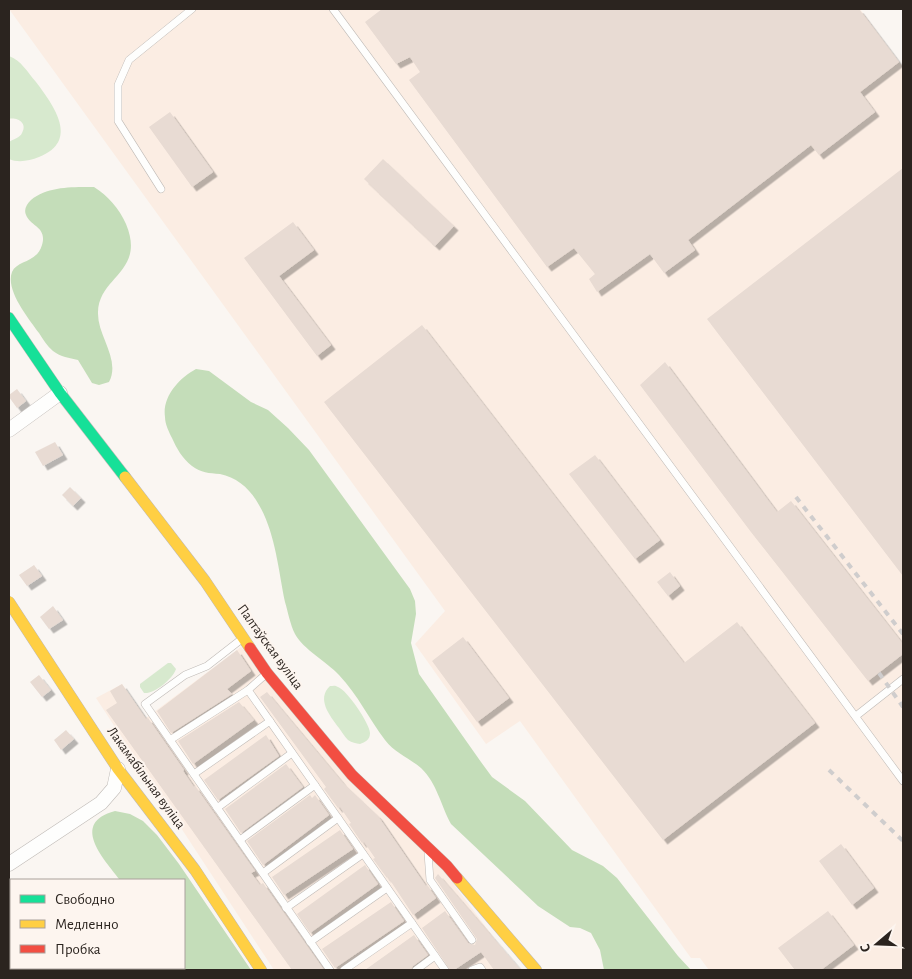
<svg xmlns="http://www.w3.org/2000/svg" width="912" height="979" font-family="'Alegreya Sans',sans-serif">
  <defs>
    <filter id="shadow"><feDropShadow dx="4.5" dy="4.5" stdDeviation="0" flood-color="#0004"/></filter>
  </defs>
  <rect width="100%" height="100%" fill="#faf6f2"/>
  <g fill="#fbede3">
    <polygon points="9,9 860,9 903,67 903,970 709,970 700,958 691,958 520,721 486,744 415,644 445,611"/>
    <polygon points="241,647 443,870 518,970 274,970 96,698 122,684 146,718"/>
  </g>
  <g fill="#d7e9ce">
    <path d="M9,56c12,4 19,17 27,26 18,24 44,59 3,75 -10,4 -21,6 -30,2v-17c4,-3 11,-4 13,-9 6,-10 -5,-16 -13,-14z"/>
    <path d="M168,663h3l5,6c-3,10 -22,25 -32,24l-4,-6v-3z"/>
    <path d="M330,686c3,0 5,-1 8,1 9,3 32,37 32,46 0,7 -5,9 -10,11 -4,-1 -8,-1 -12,-4 -3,-3 -6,-8 -9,-12 -9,-12 -23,-29 -9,-42z"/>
  </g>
  <g fill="#c4ddb9">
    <path d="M94,187c14,9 25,21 32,37 20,48 -27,52 -28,88 -1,24 23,47 11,70l-10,3 -7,-2 -14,-23c-9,-2 -17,-3 -25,-9 -6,-5 -10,-12 -14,-18 -10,-14 -34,-43 -27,-61 5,-12 25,-9 30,-27 5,-17 -9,-18 -15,-28 -4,-7 -1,-12 4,-17 17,-14 42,-13 63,-13z"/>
    <path d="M196,369l13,2 42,31 17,8 20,18 21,22 101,139 5,12 1,13 -5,29 8,31 62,88 11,15 33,24 47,49 31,16 14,12 61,78 13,14h-87l-4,-20 -9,-17 -11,-5 -10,-1 -32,-21 -87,-82c-10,-18 -14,-41 -30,-56 -12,-10 -26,-15 -36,-28 -16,-21 -27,-45 -46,-65 -12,-13 -36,-26 -44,-41 -5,-10 -7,-22 -10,-32 -7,-34 -10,-73 -29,-102 -8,-13 -21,-23 -36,-26 -11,-1 -19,-1 -28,-8 -10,-8 -15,-17 -20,-28 -3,-6 -7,-14 -7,-21 -3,-20 14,-39 31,-48z"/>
    <path d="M115,811l15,3 13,7 14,14 22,29 72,106h-95v-2h28v-88h-64c-17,-22 -50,-57 -5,-69z"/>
  </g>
  <g fill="#e8dbd3" filter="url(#shadow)">
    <polygon points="382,9 859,9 899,62 860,92 875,112 819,155 811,145 688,240 695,250 664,273 650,254 597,292 589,279 595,274 574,248 547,267 409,80 420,72 410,57 396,64 365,22"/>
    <polygon points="170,112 213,172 192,187 149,127"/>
    <polygon points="383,159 454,226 435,246 364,179"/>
    <polygon points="903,168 903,576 707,319"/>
    <polygon points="293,222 314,250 279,276 331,345 317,356 244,258"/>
    <polygon points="422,325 684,663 737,622 815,723 663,840 324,402"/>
    <polygon points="665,362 777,512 791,501 903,644 903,654 868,681 751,532 640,385"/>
    <polygon points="17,389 26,401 17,408 9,397 9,395"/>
    <polygon points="55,442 63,455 43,466 35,452"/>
    <polygon points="595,455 660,540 635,559 569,474"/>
    <polygon points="70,487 81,498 73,506 62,495"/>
    <polygon points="34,565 42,576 27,586 19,575"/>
    <polygon points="670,572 680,586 668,596 657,582"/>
    <polygon points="53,606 63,620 49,629 40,617"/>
    <polygon points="463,637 509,698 477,722 432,661"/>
    <polygon points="237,650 251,671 227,689 232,694 171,733 157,711"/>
    <polygon points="39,675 51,690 42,697 30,682"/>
    <polygon points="122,684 146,719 148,718 184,770 183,771 194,787 195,786 255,871 251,873 260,885 263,883 324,970 292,970 106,710 117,703 110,691"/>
    <polygon points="267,692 343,783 378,816 426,886 427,885 436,898 413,915 388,877 387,878 373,859 375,858 364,842 362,843 349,824 351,823 340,807 338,808 324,789 326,787 260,697"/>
    <polygon points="239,702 254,720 193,764 178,741"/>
    <polygon points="66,730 74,739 61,750 54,740"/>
    <polygon points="266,735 279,756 218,800 204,780"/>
    <polygon points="286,764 303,787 241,833 225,809"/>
    <polygon points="310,795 312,798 315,795 329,815 263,865 247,841"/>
    <polygon points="340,830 353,849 284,895 272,877"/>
    <polygon points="841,844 874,888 852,905 819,861"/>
    <polygon points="365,865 378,884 310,933 297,914"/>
    <polygon points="438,874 521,970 494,970 481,952 454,970 450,970 422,928 445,911 468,943 475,945 477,939 435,878"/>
    <polygon points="391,902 404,921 335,968 322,949"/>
    <polygon points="828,911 854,945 821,970 795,970 778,948"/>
    <polygon points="414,935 428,955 413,966 411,970 365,970"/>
  </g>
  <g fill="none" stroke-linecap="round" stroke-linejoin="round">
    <g stroke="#bfbab6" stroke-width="8">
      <g id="lane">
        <polyline points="333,9 903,781"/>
        <polyline points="161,189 118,121 118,85 129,60 192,9"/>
        <polyline points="243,638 207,666 185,675 145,704 330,970"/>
        <polyline points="265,675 248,690 445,970"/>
        <polyline points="856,716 903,679"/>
        <polyline points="170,740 248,690"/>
        <polyline points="194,774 270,721"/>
        <polyline points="217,808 292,753"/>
        <polyline points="240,840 315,785"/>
        <polyline points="428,853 430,880 472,940"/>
        <polyline points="263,873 338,818"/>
        <polyline points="286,908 363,854"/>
        <polyline points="310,942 387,888"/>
        <polyline points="344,970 412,923"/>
        <polyline points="416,970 435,956"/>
        <polyline points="472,970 480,967 482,970"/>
      </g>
    </g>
    <g stroke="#bfbab6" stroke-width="15">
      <g id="street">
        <polyline points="9,430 60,393"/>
        <polyline points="9,864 101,803 114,788 118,769"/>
        <polyline points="9,958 11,961"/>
      </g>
    </g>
    <g stroke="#bfbab6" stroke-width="12">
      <polyline id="fast" points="9,318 60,393 125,477"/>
    </g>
    <g stroke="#bfbab6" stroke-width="12">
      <g id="slow">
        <polyline points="125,477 205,581 250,648"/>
        <polyline points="9,602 118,769 195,870 261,970"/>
        <polyline points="457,878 536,970"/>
      </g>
    </g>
    <g stroke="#bfbab6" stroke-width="12">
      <polyline id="jam" points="250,648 267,673 352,775 447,866 457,878"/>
    </g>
    <use href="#lane" stroke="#fefefd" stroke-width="7"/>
    <use href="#street" stroke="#fefefd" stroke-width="14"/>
    <use href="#fast" stroke="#16e098" stroke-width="11"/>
    <use href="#slow" stroke="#ffcf43" stroke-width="11"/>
    <use href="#jam" stroke="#f24e42" stroke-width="11"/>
    <g stroke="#cfcdcd" stroke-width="4" stroke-dasharray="6 6" stroke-linecap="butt">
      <polyline points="796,497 903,634"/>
      <polyline points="879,673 903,707"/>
      <polyline points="829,770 903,841"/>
    </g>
  </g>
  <g text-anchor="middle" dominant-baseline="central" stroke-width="4" stroke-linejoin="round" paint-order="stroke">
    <g font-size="14" fill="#2b241f" stroke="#fdf5ef">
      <text transform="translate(270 647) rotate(54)">Палтаўская вуліца</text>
      <text transform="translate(146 778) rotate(54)">Лакамабільная вуліца</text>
    </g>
  </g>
  <rect width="912" height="979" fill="none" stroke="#2b241f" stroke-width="20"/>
  <rect x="10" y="879" width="175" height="90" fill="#fdf5ef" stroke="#a9a19c"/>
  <rect x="20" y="895" width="25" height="8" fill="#16e098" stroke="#a9a19c"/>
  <text x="55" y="904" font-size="15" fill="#2b241f">Свободно</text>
  <rect x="20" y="920" width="25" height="8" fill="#ffcf43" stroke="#a9a19c"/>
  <text x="55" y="929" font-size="15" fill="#2b241f">Медленно</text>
  <rect x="20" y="945" width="25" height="8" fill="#f24e42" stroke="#a9a19c"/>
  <text x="55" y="954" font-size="15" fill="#2b241f">Пробка</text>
  <g transform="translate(877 944) rotate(251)" stroke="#fdf5ef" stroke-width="4" paint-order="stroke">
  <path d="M0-4L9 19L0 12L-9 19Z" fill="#2b241f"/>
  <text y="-8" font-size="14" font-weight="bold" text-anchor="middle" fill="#2b241f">С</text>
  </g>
</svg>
